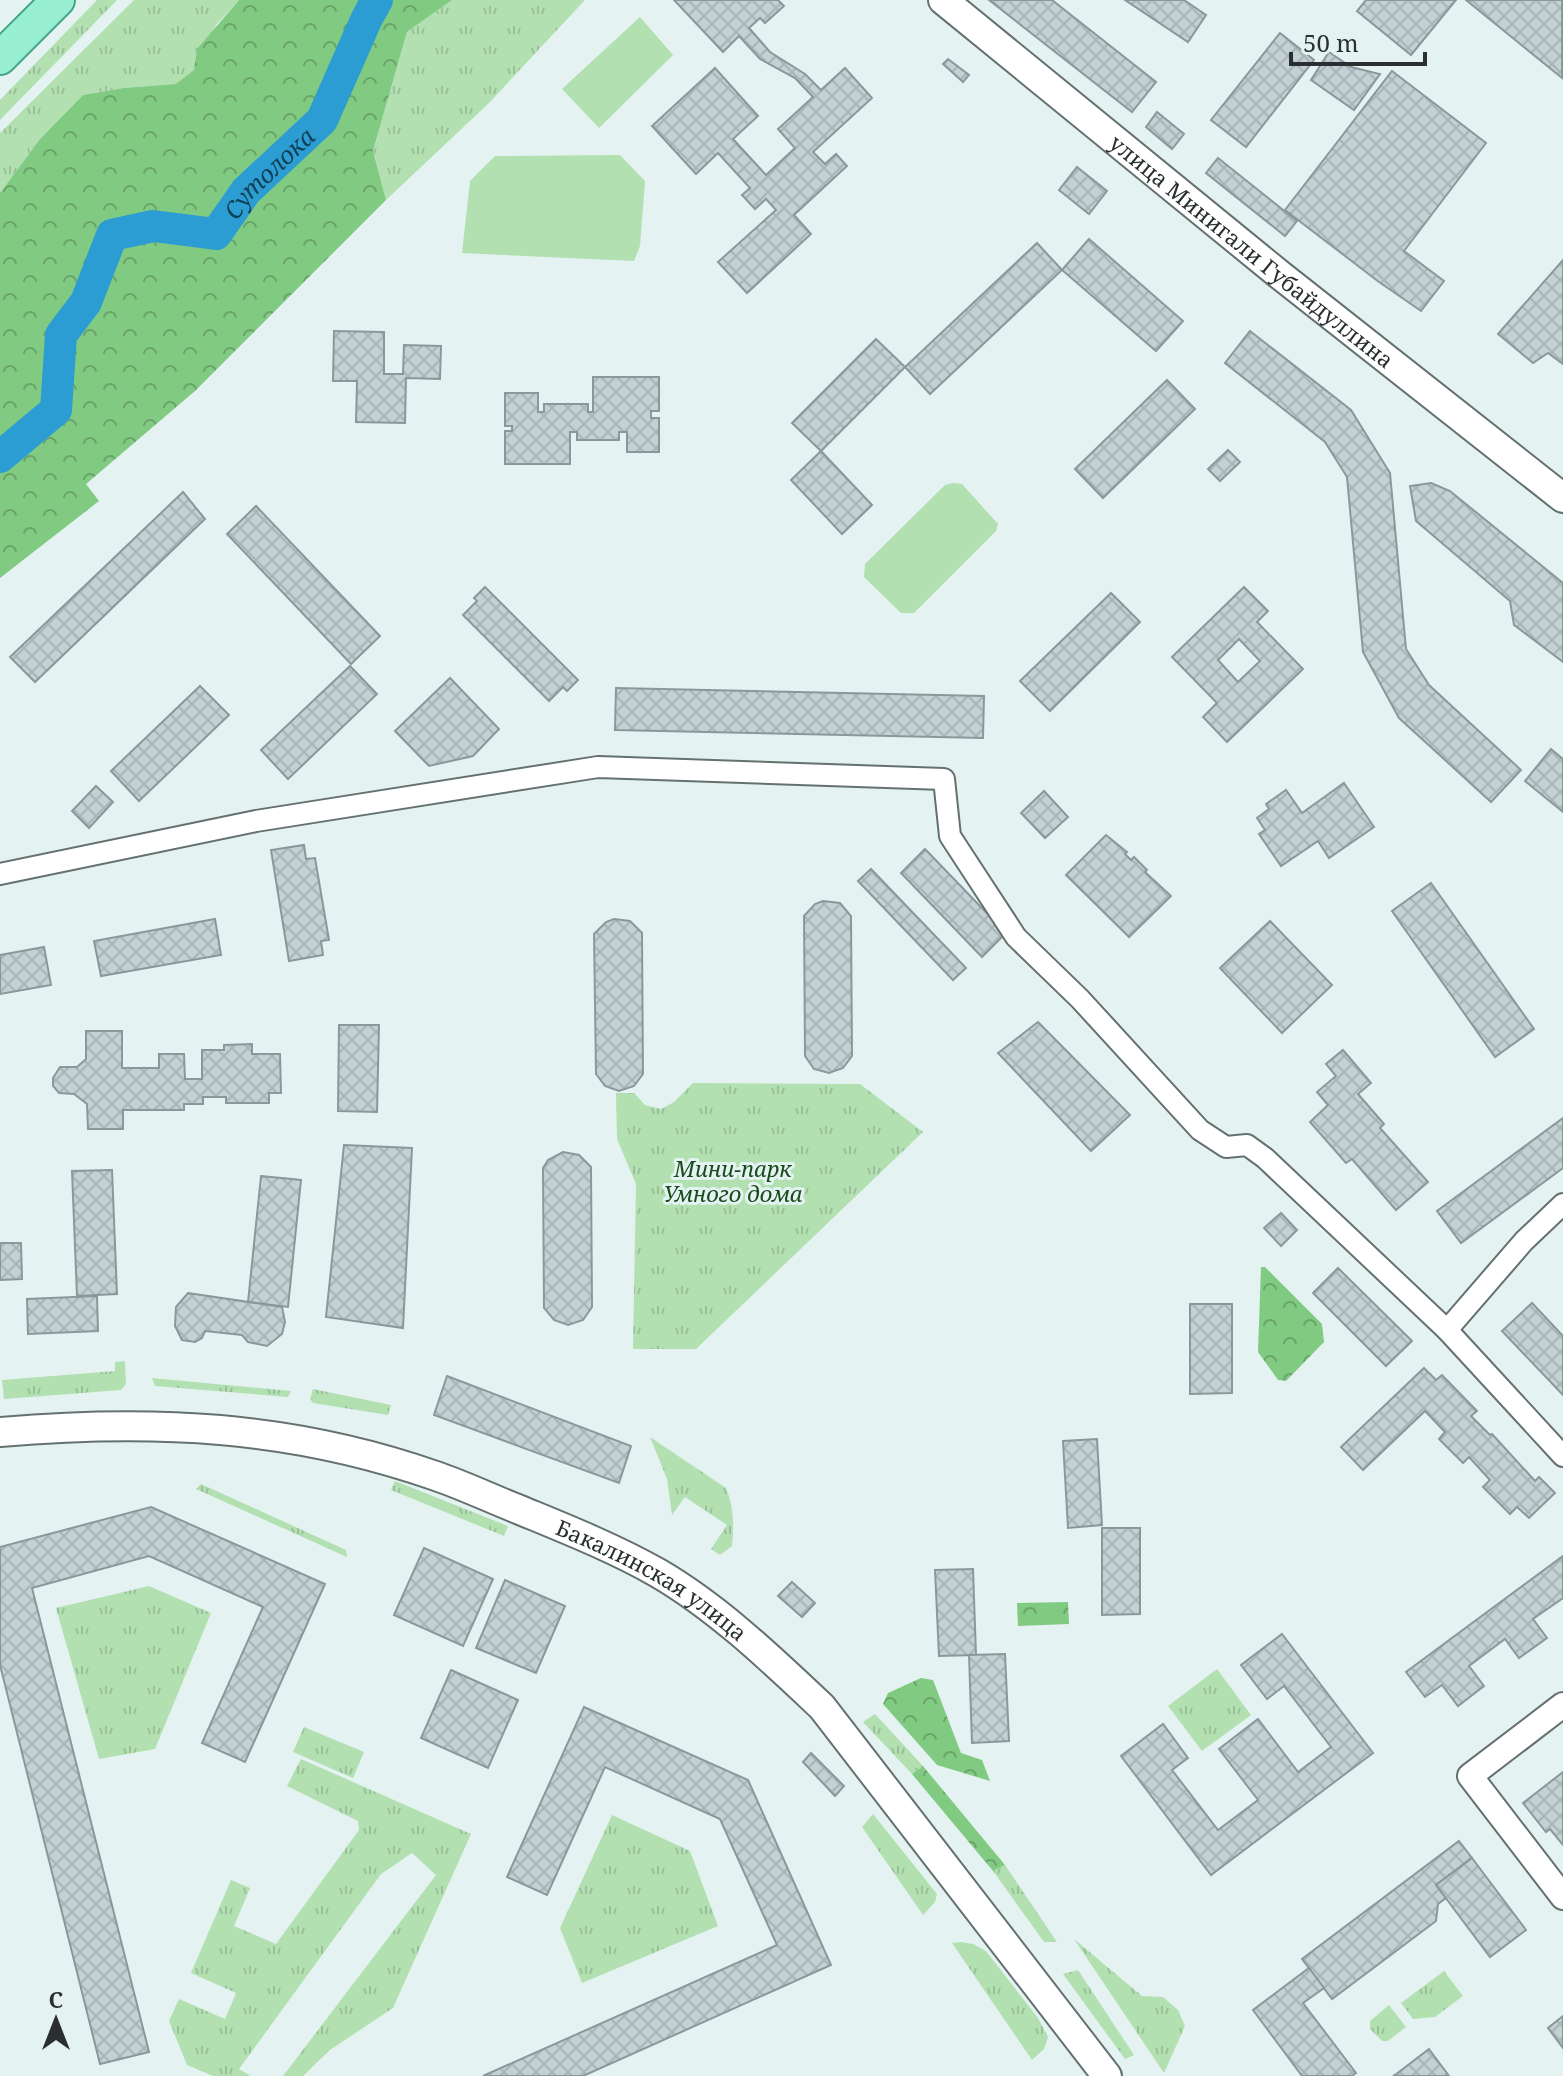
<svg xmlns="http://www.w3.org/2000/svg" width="1563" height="2076" font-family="'Noto Serif',serif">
  <defs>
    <pattern id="grass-tufts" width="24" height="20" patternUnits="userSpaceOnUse" patternTransform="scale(2)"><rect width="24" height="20" fill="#b2e0b1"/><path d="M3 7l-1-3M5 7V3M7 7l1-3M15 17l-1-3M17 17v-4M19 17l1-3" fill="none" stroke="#99c099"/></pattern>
    <pattern id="forest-crowns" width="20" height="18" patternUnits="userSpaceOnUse" patternTransform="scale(2)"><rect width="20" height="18" fill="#81ca81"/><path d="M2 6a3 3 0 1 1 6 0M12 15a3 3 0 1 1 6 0" fill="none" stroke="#6aa46a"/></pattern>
    <pattern id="building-cross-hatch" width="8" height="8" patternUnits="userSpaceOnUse" patternTransform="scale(2)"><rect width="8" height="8" fill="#c3d1d4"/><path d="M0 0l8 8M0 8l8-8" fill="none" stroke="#a8b4b6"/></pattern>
  </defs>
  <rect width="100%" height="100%" fill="#e4f3f2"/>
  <g fill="url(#grass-tufts)">
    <polygon points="97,0 117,0 0,120 0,100"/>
    <polygon points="134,0 239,0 216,25 194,70 177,84 123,88 83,95 40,139 0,193 0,133"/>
    <polygon points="452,0 585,0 489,103 386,200 373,151 407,32"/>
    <polygon points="693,1083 860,1084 923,1132 696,1349 633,1349 636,1184 617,1139 616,1093 634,1093 645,1105 661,1109 674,1102"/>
    <polygon points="125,1361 126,1384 121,1390 4,1399 2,1380 115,1371 115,1362"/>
    <polygon points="152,1378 291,1391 288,1397 155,1386"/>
    <polygon points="313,1389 391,1405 388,1415 313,1403 310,1399"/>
    <path d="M650,1437l76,51c8,19 8,37 6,58l-12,9 -9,-6 16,-24 -42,-28 -13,18 -5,-36z"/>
    <polygon points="395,1481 508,1526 504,1536 391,1490"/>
    <polygon points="201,1484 346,1550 347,1557 196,1489"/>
    <polygon points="149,1586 211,1613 155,1749 99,1759 56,1608"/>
    <polygon points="1217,1669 1251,1715 1202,1751 1168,1706"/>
    <polygon points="875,1714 923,1766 912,1774 863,1722"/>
    <polygon points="304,1727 364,1752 353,1778 293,1752"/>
    <polygon points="301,1759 471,1834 393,2008 330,2050 303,2076 283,2076 436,1875 412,1853 381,1874 239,2069 251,2076 213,2076 187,2065 169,2021 179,1999 225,2019 236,1993 191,1973 231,1880 250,1888 234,1926 276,1944 359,1830 358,1821 287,1786"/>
    <polygon points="873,1814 937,1894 935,1902 923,1915 862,1827"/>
    <polygon points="612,1815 690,1851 718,1926 582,1983 560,1928"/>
    <polygon points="1005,1865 1057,1942 1044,1942 993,1871"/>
    <polygon points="1074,1939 1142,1996 1163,1997 1178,2010 1185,2026 1164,2073"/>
    <polygon points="961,1942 973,1944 986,1951 1038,2018 1048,2037 1044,2049 1032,2060 952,1943"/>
    <polygon points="1078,1970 1134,2055 1125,2059 1063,1974"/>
    <polygon points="1444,1971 1463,1996 1435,2017 1413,2019 1401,2003"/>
    <polygon points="1389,2005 1406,2027 1388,2041 1382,2041 1370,2029 1370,2021"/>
  </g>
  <g fill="url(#forest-crowns)">
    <polygon points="239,0 452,0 407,32 373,151 386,200 195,391 86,484 99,501 0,578 0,193 40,139 83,95 123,88 176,84 194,70 197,49"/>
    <polygon points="1261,1267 1265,1267 1322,1324 1324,1342 1286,1381 1278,1380 1258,1352"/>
    <polygon points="1068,1602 1069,1624 1018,1626 1017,1603"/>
    <polygon points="921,1678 933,1680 961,1753 982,1760 990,1781 937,1765 883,1704 888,1693"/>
    <polygon points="923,1766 1005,1865 993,1871 912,1774"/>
  </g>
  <g fill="#b2e0b1">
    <polygon points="640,17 673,55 599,128 562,89"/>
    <polygon points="620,155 645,181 640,246 634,261 462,253 470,181 495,156"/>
    <polygon points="953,483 962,484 998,524 996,531 914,613 901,613 864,577 865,564 945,485"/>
  </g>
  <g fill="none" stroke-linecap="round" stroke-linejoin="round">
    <path stroke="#2c9dd3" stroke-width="32" id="s1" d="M0,457l56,-47 5,-75 25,-33 26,-67 41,-9 63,8 30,-43 76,-71 45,-102 10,-18"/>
  </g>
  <g fill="url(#building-cross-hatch)" stroke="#8a989b" stroke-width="2" fill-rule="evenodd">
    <polygon points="674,0 778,0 784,6 765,23 760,18 749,28 770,52 805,74 821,90 845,68 872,98 813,152 825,164 836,154 847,166 794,215 811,234 747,293 718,262 776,210 766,199 755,209 742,195 750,188 718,153 696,174 652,126 715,68 758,116 733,139 766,175 795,148 778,129 813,97 795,78 760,59 739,36 723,52"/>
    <polygon points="989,0 1052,0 1156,82 1132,112"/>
    <polygon points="1125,0 1184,0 1206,15 1188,42"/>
    <polygon points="1366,0 1456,0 1411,55 1357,11"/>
    <polygon points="1466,0 1562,0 1562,78"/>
    <polygon points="1280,33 1314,60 1246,147 1211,120"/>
    <polygon points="1329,52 1351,67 1380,74 1354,110 1311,80"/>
    <polygon points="948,59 969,75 963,82 943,64"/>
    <polygon points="1392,71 1486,143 1404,251 1444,281 1421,311 1379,282 1285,210"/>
    <polygon points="1157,112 1184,134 1172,149 1146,127"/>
    <polygon points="1218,158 1297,221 1285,236 1206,173"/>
    <polygon points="1077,167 1107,191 1089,214 1059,190"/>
    <polygon points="1089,239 1183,321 1156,351 1062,270"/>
    <polygon points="1037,243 1062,270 930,394 905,367"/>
    <polygon points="1563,260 1563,364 1548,353 1533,363 1498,334"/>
    <polygon points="334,331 384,332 384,374 403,374 404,345 441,346 440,379 406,378 405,423 356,422 357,381 333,381"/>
    <polygon points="1250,331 1351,410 1390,473 1406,649 1429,685 1521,770 1491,802 1399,718 1363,652 1347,477 1325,442 1225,363"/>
    <polygon points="876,339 905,367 821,451 792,423"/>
    <polygon points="593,377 659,377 659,411 651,411 651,418 659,418 659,452 627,452 627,432 619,432 619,440 577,440 577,432 570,432 570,464 505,464 505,431 512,431 512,426 505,426 505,393 538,393 538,412 544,412 544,404 588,404 588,412 593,412"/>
    <polygon points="1167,380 1195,409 1103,498 1075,469"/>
    <polygon points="1228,450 1240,462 1220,481 1208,469"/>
    <polygon points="821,451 872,505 842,534 791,480"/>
    <polygon points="1431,483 1450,491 1563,583 1563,662 1514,625 1510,601 1416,521 1410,486"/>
    <polygon points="183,492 205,519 35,682 10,657"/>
    <polygon points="256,506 380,636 351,664 227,534"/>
    <polygon points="485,587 578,680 567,691 563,687 549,701 463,615 477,601 474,598"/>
    <path d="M1244,587l24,24 -11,11 46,47 -76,73 -24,-25 14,-14 -45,-46zM1239,639l21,22 -22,21 -20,-22z"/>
    <polygon points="1111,593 1140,622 1050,711 1020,681"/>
    <polygon points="350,666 377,694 288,779 261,750"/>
    <polygon points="450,678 499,729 473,756 429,766 395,731"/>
    <polygon points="200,686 229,715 139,801 111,771"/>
    <polygon points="616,688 984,696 983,738 615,730"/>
    <polygon points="1551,749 1563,759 1563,812 1525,781"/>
    <polygon points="1344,783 1374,827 1329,858 1318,841 1281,866 1259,834 1265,830 1257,818 1269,809 1266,804 1286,790 1302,813"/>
    <polygon points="96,786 113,802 89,828 72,811"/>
    <polygon points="1044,791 1068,817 1045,838 1021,813"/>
    <polygon points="1106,835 1127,852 1125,854 1131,860 1134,857 1147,870 1145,872 1171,896 1129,937 1066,875"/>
    <polygon points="304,845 306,859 315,858 329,940 321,941 323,955 289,961 271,850"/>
    <polygon points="925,849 1006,933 982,957 901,873"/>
    <polygon points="871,869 966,968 953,980 858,881"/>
    <polygon points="1431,883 1534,1029 1495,1057 1392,911"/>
    <polygon points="823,901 840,903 851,916 852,1056 843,1068 829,1073 814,1069 805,1056 804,916 815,904"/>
    <polygon points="215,919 221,955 101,976 94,941"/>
    <polygon points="614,919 630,921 642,933 643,1074 634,1086 619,1091 605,1086 596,1074 594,934 606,922"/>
    <polygon points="1270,921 1332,985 1282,1033 1220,968"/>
    <polygon points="44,947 51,985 0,994 0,955"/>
    <polygon points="1038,1022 1130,1115 1091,1151 998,1053"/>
    <polygon points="339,1025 379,1025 377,1112 338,1111"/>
    <polygon points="86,1031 122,1031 122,1068 159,1068 159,1054 184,1054 185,1079 202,1079 202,1050 224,1050 224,1045 252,1044 252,1054 280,1054 281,1093 269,1093 269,1103 226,1103 226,1097 203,1097 203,1104 184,1104 184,1110 123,1110 123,1129 88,1129 87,1104 74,1094 59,1093 53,1086 53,1078 60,1067 77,1067 86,1059"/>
    <polygon points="1343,1050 1371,1083 1358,1094 1384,1124 1380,1128 1428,1182 1396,1210 1352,1159 1346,1163 1310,1122 1328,1105 1317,1092 1336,1076 1326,1064"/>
    <polygon points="1563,1118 1563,1168 1461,1243 1437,1211"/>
    <polygon points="344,1145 412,1148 403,1328 326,1317"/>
    <polygon points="563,1152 579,1155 591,1167 592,1307 583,1320 568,1325 554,1320 544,1308 543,1168 548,1160"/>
    <polygon points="112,1170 117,1294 77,1296 72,1171"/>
    <polygon points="261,1176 301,1180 288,1307 248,1302"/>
    <polygon points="1281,1213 1297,1230 1281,1246 1264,1228"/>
    <polygon points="0,1243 21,1243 22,1279 0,1280"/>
    <polygon points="1338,1268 1412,1341 1386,1366 1313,1293"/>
    <polygon points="188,1293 282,1307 285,1322 282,1334 267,1346 248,1342 242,1335 205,1331 202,1338 195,1342 182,1340 175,1326 176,1307"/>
    <polygon points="97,1296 98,1331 28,1334 27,1299"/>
    <polygon points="1532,1303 1563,1336 1563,1395 1502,1331"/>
    <polygon points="1190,1304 1232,1304 1232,1393 1190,1394"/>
    <polygon points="1424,1368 1436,1380 1442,1375 1477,1411 1471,1416 1490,1435 1492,1434 1535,1481 1539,1477 1555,1493 1529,1518 1517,1507 1510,1514 1483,1487 1490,1480 1469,1457 1463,1463 1439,1439 1445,1432 1425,1411 1363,1470 1341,1447"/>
    <polygon points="447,1376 631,1446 619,1483 434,1415"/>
    <polygon points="1097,1439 1102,1525 1068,1528 1063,1441"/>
    <polygon points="151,1507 325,1584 245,1762 202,1743 263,1607 149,1556 32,1588 149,2052 100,2064 0,1665 0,1547"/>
    <polygon points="1102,1528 1140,1528 1140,1614 1102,1615"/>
    <polygon points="424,1548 493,1579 463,1646 394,1615"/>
    <polygon points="1563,1556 1563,1598 1533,1619 1547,1638 1519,1658 1505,1639 1469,1666 1484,1686 1458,1706 1442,1685 1425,1697 1406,1672"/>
    <polygon points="973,1569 976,1655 939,1656 935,1570"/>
    <polygon points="505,1580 565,1606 536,1673 476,1648"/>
    <polygon points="792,1582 815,1603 802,1617 778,1596"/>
    <polygon points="1282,1634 1373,1753 1211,1875 1121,1756 1163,1724 1188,1758 1172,1770 1218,1830 1258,1800 1219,1749 1258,1719 1298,1772 1331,1747 1284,1686 1267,1699 1241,1665"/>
    <polygon points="1005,1654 1009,1741 972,1743 969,1655"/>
    <polygon points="451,1670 518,1700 488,1768 421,1738"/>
    <polygon points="584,1707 748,1780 831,1965 583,2076 483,2076 777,1945 720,1819 605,1767 547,1895 507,1877"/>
    <polygon points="811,1753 844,1786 835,1796 803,1762"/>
    <polygon points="1563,1772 1563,1845 1550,1829 1546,1832 1523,1803"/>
    <polygon points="1459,1841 1472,1858 1436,1885 1446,1898 1438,1904 1436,1921 1332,1999 1302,1959"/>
    <polygon points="1472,1858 1526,1930 1490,1957 1436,1885"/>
    <polygon points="1309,1968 1324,1988 1303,2003 1356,2073 1352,2076 1302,2076 1253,2010"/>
    <polygon points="1563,2016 1563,2048 1548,2028"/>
    <polygon points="1429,2049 1449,2076 1393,2076 1395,2075"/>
  </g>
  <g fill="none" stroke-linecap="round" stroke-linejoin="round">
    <g stroke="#647170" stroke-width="24">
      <g id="minor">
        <polyline points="0,874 256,821 598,767 944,779 950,836 1016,937 1080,999 1200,1130 1226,1147 1247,1145 1265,1158 1447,1330 1563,1456"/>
        <polyline points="1447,1330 1524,1241 1563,1204"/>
      </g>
    </g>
    <g stroke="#647170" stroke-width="28">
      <polyline id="tertiary" points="1563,1705 1470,1776 1563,1897"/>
    </g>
    <g stroke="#647170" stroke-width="32">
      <g id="secondary">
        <path id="s2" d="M943,0l337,275 283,223"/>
        <path id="s3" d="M0,1432c151,-13 291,-7 436,44 29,10 56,23 84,34 46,19 94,38 138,63 60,35 113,86 164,134l285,369"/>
      </g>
    </g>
    <g stroke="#45a685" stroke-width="36">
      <polyline id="primary" points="0,58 58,0"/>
    </g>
    <use href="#minor" stroke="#fff" stroke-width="20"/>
    <use href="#tertiary" stroke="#fff" stroke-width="24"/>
    <use href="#secondary" stroke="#fff" stroke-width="28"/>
    <use href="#primary" stroke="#98efd2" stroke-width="32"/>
  </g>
  <g text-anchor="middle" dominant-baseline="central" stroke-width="6" stroke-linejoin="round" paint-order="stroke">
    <g font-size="22" fill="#2a302f" stroke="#e4f3f2">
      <text stroke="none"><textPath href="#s2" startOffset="398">улица Минигали Губайдуллина</textPath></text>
      <text stroke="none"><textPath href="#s3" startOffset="682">Бакалинская улица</textPath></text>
    </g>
    <g font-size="22" font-style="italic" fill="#194b1c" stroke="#e4f3f2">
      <text x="733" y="1168">Мини-парк<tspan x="733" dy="25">Умного дома</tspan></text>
    </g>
    <g font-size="24" font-style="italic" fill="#113f55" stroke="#e4f3f2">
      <text stroke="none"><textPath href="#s1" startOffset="448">Сутолока</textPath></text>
    </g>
  </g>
  <g transform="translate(56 2020)" stroke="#e4f3f2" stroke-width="6" paint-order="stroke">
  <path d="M0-6L14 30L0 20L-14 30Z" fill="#2a302f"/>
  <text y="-12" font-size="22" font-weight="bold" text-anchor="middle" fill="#2a302f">С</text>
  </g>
  <path d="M1291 52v12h134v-12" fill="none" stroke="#2a302f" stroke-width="4"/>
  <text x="1303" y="52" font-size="24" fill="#2a302f" stroke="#e4f3f2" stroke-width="6" paint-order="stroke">50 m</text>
</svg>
